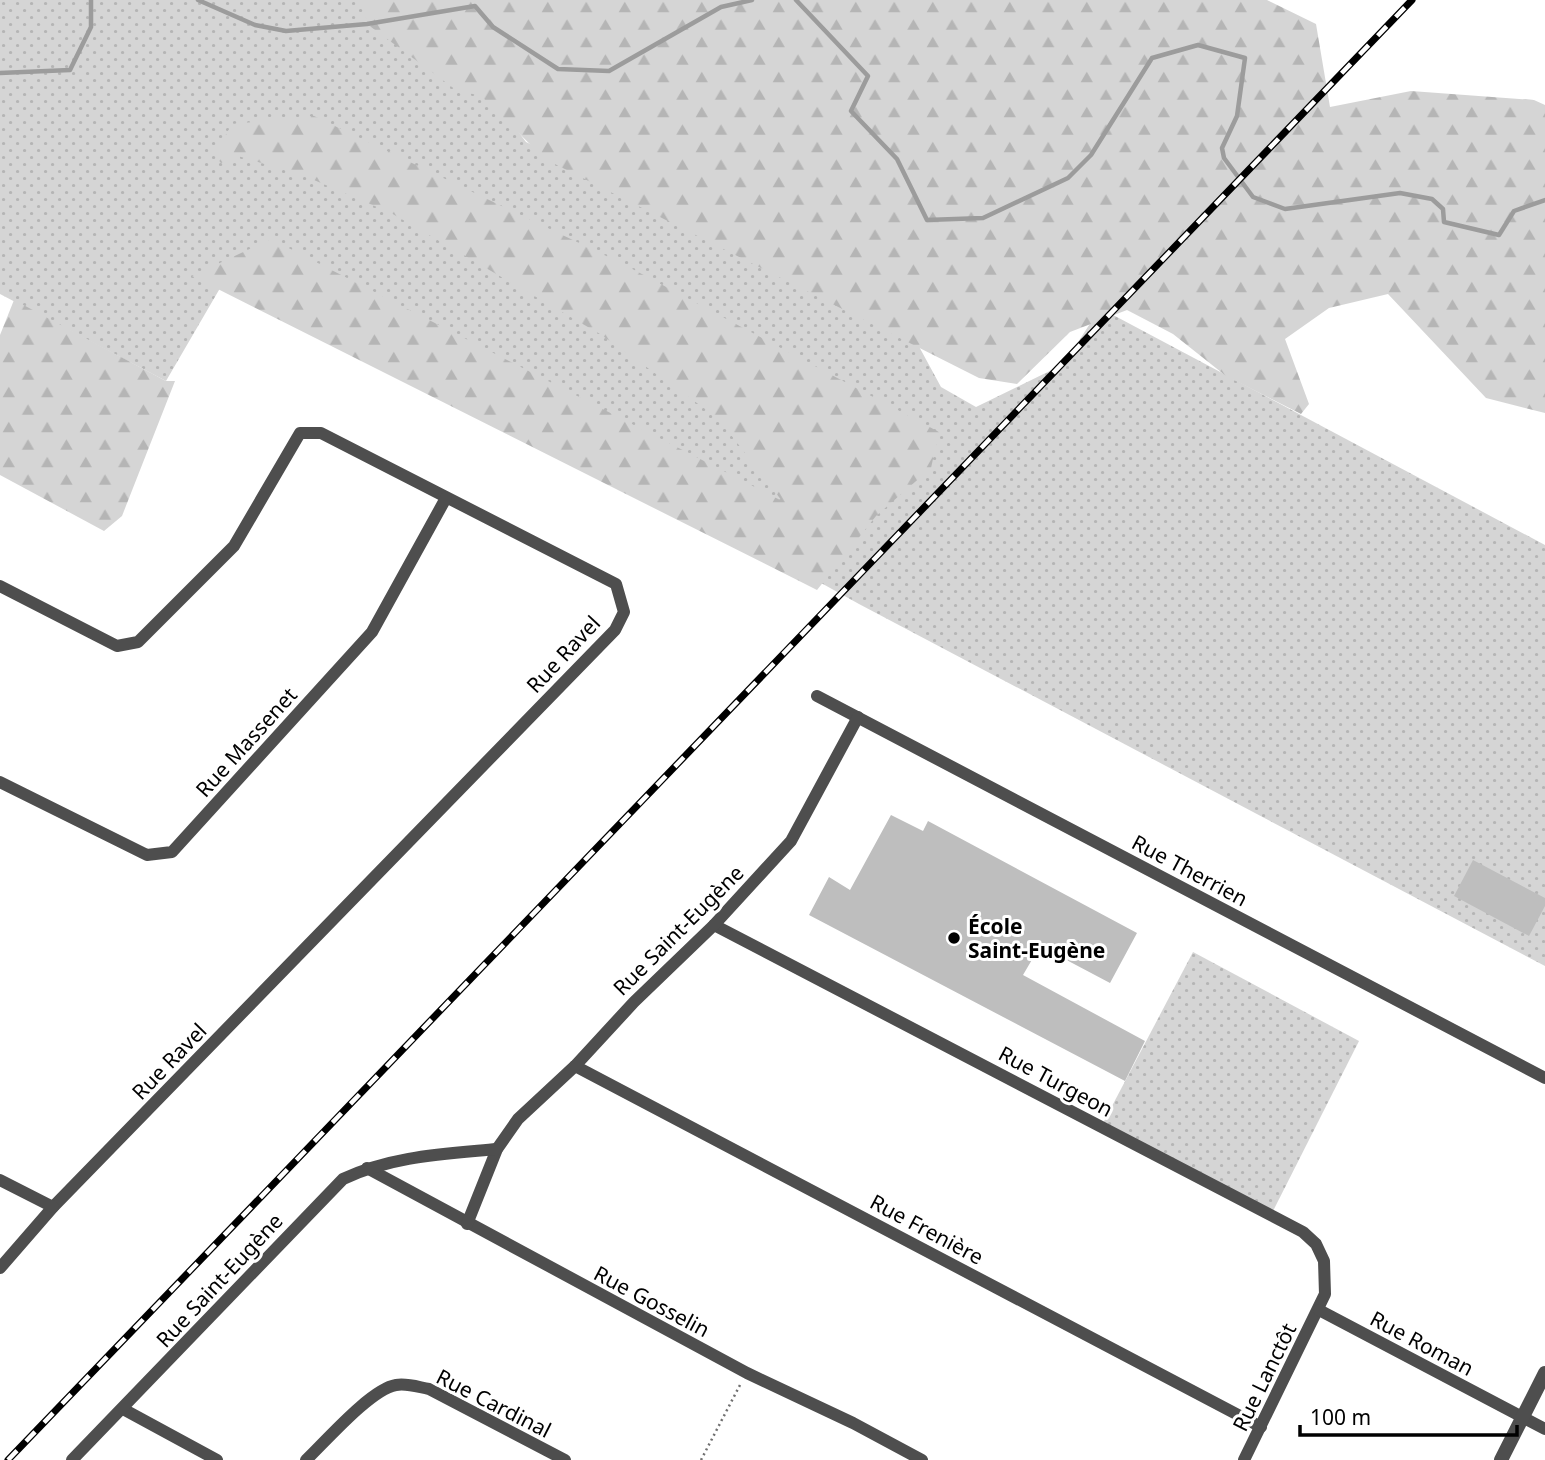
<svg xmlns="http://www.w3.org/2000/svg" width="1545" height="1460" font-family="'Noto Sans',sans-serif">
  <defs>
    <pattern id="grass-dots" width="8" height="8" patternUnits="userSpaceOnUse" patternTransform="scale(1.75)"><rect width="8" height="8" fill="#d5d5d5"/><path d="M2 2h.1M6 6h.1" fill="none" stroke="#b5b5b5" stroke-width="1.8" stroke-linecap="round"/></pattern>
    <pattern id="forest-firs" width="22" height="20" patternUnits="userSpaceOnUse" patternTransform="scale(1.75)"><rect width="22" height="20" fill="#d5d5d5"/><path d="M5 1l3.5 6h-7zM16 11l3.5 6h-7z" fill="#b5b5b5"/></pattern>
  </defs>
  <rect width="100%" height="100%" fill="#fff"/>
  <g fill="url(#grass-dots)">
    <polygon points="0,0 440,0 458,51 526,142 683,215 916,341 941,387 976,407 1064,364 1100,308 1545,545 1545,966 859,604 237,259 166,381 0,294"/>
    <polygon points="1193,952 1359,1041 1271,1215 1101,1127"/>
  </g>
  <g fill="url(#forest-firs)">
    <polygon points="363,0 1267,0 1316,24 1330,107 1411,91 1534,100 1545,105 1545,413 1486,398 1388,294 1329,308 1285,339 1309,404 1301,414 1226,376 1173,334 1127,310 1070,332 1017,384 979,378 545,159 481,96 456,90 367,24"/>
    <polygon points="314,116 623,264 939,432 931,468 876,516 817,590 192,276 271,239 782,501 718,418 600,334 391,213 307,177 238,156 221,163 214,155 232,124"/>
    <polygon points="14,300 166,381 175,381 122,516 104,531 0,475 0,335"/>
  </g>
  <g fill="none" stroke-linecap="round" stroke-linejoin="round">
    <g stroke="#9c9c9c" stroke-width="4.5">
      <polyline points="198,0 255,25 286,31 367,24 475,6 493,27 558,69 609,71 721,7 752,0"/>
      <polyline points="796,0 868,76 851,111 897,159 927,220 983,218 1068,178 1091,155 1152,58 1198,45 1245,58 1237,116 1222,148 1224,158 1253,197 1285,209 1400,193 1432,199 1443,209 1444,222 1499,235 1514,211 1545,200"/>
      <polyline points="0,73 70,70 91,27 91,0"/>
    </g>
  </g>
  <g fill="#bebebe">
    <polygon points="891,815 923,831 928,821 1137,933 1110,983 1040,946 1023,975 1145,1041 1125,1081 809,915 829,877 850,890"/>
    <polygon points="1473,860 1545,898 1545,906 1529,936 1454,896"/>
  </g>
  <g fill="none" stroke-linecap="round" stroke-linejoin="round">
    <polyline stroke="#707070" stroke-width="2.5" stroke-dasharray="2 3.5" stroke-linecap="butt" points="701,1460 740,1385"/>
    <g stroke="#4e4e4e" stroke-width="12">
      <polyline points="0,586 117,646 138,642 234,546 300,433 321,433 616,584 624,612 615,630 53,1207 0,1268"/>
      <polyline points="817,696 1545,1078"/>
      <polyline points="0,782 147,855 172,852 372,632 446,498"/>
      <polyline points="714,925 1303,1232 1316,1244 1324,1261 1325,1294 1244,1460"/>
      <polyline points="575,1066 1261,1427"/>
      <polyline points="367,1168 747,1373 853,1423 922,1460"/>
      <polyline points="0,1180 53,1207"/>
      <polyline points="467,1224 497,1149 518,1119 575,1066 634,1002 714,925 791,841 858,717"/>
      <polyline points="1319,1310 1545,1429"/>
      <polyline points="123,1409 217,1460"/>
      <path d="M72,1460l271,-281c48,-23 101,-25 154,-30"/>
      <path d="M306,1460c20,-19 65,-71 90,-75 11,-2 22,2 33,4l136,71"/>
    </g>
    <polyline stroke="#4e4e4e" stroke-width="14" points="1501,1460 1545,1373"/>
    <g stroke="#000" stroke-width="7">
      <polyline id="rail" points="8,1460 1412,0"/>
    </g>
    <use href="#rail" stroke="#fff" stroke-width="4.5" stroke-dasharray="13" stroke-linecap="butt"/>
  </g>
  <circle fill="#000" stroke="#fff" stroke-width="2.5" cx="954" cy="938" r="7"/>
  <g text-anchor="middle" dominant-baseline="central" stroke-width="6" stroke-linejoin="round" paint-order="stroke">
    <g font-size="21" fill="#000" stroke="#fff">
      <text transform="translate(563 654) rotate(-47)">Rue Ravel</text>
      <text transform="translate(246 742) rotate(-48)">Rue Massenet</text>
      <text transform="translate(1190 870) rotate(28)">Rue Therrien</text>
      <text transform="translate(678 930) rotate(-45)">Rue Saint-Eugène</text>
      <text transform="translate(169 1061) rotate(-46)">Rue Ravel</text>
      <text transform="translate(1056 1081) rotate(28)">Rue Turgeon</text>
      <text transform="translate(927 1229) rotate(28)">Rue Frenière</text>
      <text transform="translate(219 1280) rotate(-47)">Rue Saint-Eugène</text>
      <text transform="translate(652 1301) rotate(28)">Rue Gosselin</text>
      <text transform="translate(1422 1343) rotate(28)">Rue Roman</text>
      <text transform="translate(1264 1377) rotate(-64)">Rue Lanctôt</text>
      <text transform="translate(494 1403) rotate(27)">Rue Cardinal</text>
    </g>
    <g font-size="21" font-weight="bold" fill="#000" stroke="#fff" text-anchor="start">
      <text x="968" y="926">École<tspan x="968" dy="24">Saint-Eugène</tspan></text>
    </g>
  </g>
  <path d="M1300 1425v10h217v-10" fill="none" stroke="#000000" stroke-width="3.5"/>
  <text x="1310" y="1425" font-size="21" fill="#000000" stroke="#ffffff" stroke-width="5" paint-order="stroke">100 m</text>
</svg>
